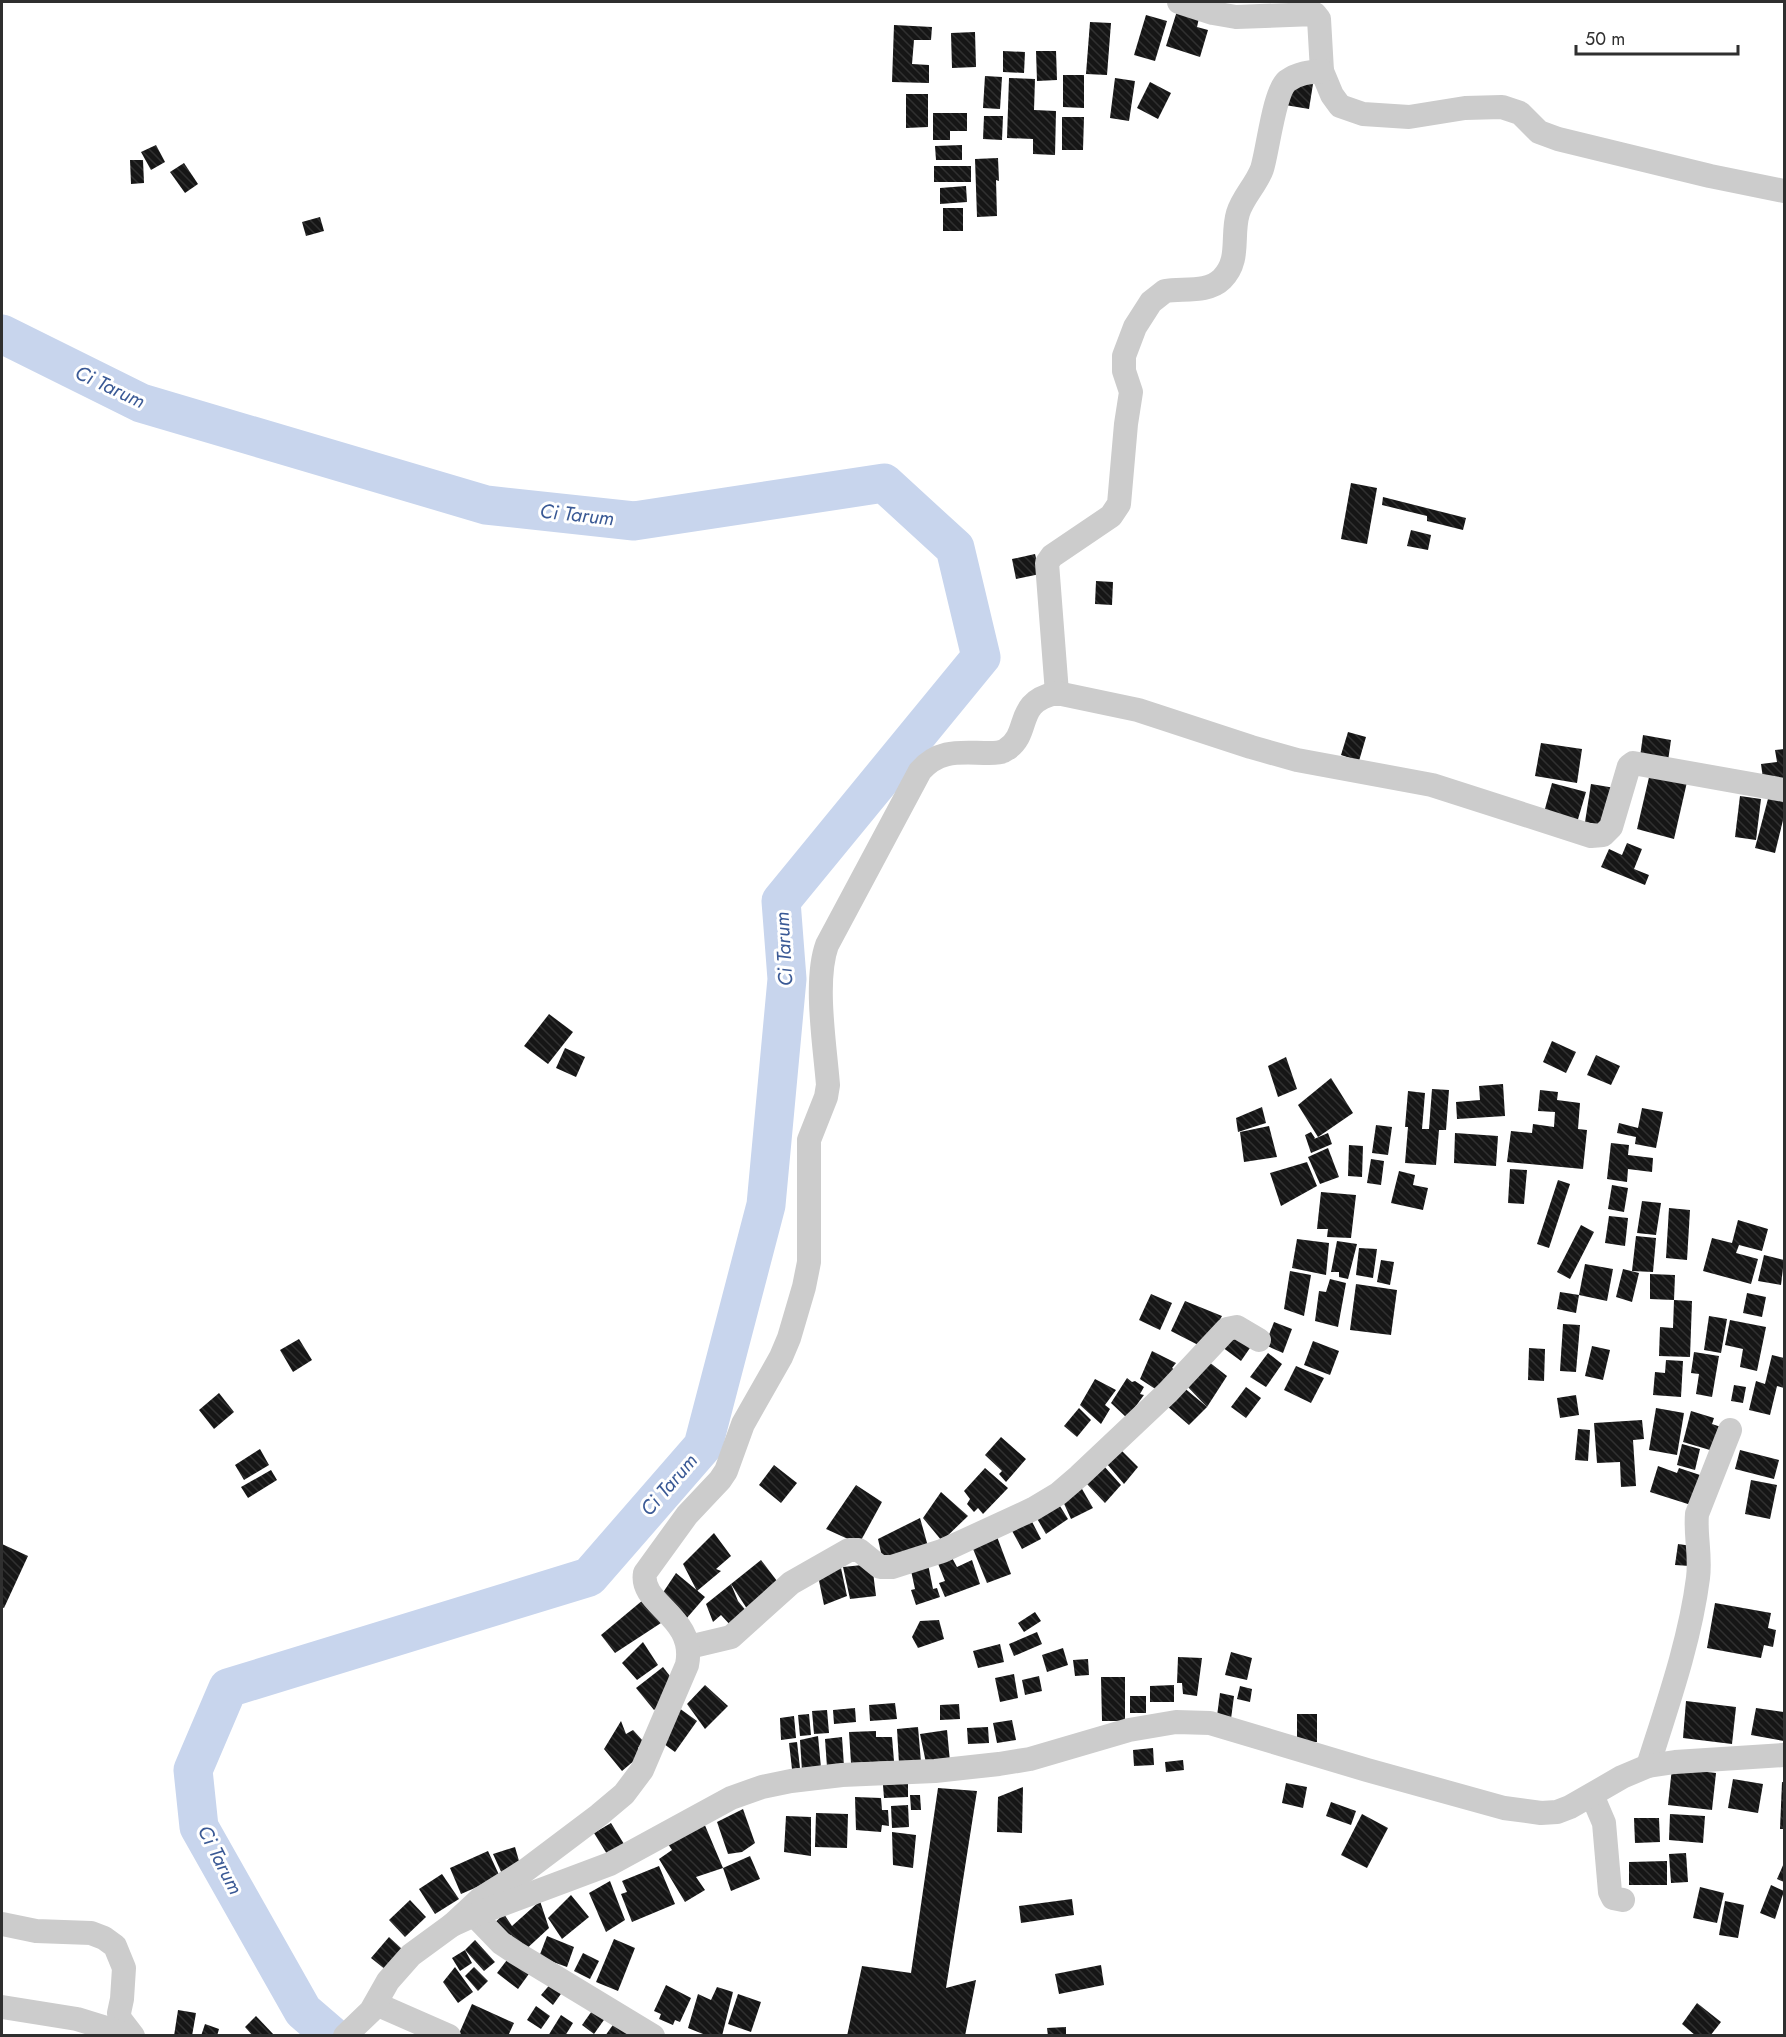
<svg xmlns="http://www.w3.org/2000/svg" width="1786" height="2037" font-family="Jost,sans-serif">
  <defs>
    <pattern id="building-back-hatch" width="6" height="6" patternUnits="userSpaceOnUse" patternTransform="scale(1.5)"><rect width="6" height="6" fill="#161616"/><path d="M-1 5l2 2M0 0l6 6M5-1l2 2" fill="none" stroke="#303030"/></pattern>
  </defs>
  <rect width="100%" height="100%" fill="#fff"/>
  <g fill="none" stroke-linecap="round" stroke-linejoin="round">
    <polyline stroke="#c8d5ed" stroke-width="39" points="2,334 141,403 486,505 634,521 884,483 955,548 981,657 781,901 787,979 766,1205 703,1446 589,1577 228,1688 193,1770 199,1827 303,2011 332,2036"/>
  </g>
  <g fill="url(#building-back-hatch)">
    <polygon points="1177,11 1199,18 1197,27 1208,30 1200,57 1166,46"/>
    <polygon points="1146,15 1167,21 1155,61 1134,55"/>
    <polygon points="1090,22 1111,23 1107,75 1086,74"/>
    <polygon points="894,25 932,27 931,40 914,40 912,64 929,65 929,83 892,82"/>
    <polygon points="975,32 976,67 952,68 951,33"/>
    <polygon points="1003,51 1025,52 1024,73 1003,72"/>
    <polygon points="1036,51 1056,51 1057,80 1037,81"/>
    <polygon points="1063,75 1084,75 1084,108 1063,107"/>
    <polygon points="985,76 1002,77 1000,109 983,108"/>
    <polygon points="1009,78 1035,79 1034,110 1056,111 1055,155 1033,154 1033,139 1007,138"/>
    <polygon points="1115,78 1135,81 1129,121 1110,118"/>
    <polygon points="1289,80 1313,84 1309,109 1285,105"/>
    <polygon points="1150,82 1171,93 1158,119 1137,108"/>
    <polygon points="906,94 928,94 928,127 906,128"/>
    <polygon points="933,113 967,113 967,131 950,131 950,140 933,140"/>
    <polygon points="984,116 1003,116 1002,140 983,139"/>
    <polygon points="1062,117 1084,117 1083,150 1062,150"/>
    <polygon points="156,145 165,162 151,170 141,152"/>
    <polygon points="962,145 962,160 936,160 935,146"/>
    <polygon points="998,158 999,181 996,180 997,216 977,217 975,159"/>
    <polygon points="130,160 143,160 144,183 131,184"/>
    <polygon points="184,163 198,184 185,193 170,172"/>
    <rect x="934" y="166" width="37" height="16"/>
    <polygon points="966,186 967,202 940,204 940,188"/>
    <rect x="943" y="208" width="20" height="23"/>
    <polygon points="320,217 324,231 306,236 302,222"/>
    <polygon points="1351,483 1377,488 1367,544 1341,539"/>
    <polygon points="1383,497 1466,518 1463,530 1427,521 1427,516 1382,505"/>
    <polygon points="1411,530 1431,535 1428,550 1407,546"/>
    <polygon points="1035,554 1040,574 1016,579 1012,559"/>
    <polygon points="1096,581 1113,582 1112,605 1095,604"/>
    <polygon points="1348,732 1366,737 1359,761 1341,755"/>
    <polygon points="1643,735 1671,740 1668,761 1640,757"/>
    <polygon points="1541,743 1582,749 1577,783 1535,776"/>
    <polygon points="1784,749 1784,783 1764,786 1761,764 1777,762 1775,750"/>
    <polygon points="1650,773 1687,782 1674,839 1637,829"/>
    <polygon points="1552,783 1586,792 1576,826 1543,816"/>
    <polygon points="1591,784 1615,788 1609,826 1585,822"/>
    <polygon points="1769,795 1784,799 1784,816 1775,853 1755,848"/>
    <polygon points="1740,796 1761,799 1756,840 1735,837"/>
    <polygon points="1627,843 1642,849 1634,869 1649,875 1645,885 1601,867 1609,849 1622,855"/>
    <polygon points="549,1014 573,1032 548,1064 524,1046"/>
    <polygon points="1552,1041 1576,1052 1566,1073 1543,1062"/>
    <polygon points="565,1048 585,1057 576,1077 556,1068"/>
    <polygon points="1596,1055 1620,1066 1611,1085 1587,1075"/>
    <polygon points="1286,1057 1297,1089 1278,1097 1268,1066"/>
    <polygon points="1331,1078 1353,1113 1318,1137 1298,1105"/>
    <polygon points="1503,1084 1505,1116 1457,1119 1456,1102 1480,1100 1479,1086"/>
    <polygon points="1432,1089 1449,1090 1446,1130 1439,1130 1436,1165 1405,1163 1408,1127 1405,1127 1408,1091 1425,1093 1422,1129 1429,1129"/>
    <polygon points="1540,1090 1558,1092 1557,1100 1580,1103 1578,1129 1587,1130 1583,1169 1507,1162 1511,1131 1532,1133 1533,1124 1554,1127 1555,1112 1538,1111"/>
    <polygon points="1262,1107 1266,1123 1238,1132 1236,1118"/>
    <polygon points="1642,1108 1663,1112 1656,1148 1635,1144 1636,1137 1617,1133 1619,1123 1638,1128"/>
    <polygon points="1376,1125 1392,1127 1388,1155 1372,1153"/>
    <polygon points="1269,1126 1277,1157 1244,1162 1240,1132"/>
    <polygon points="1311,1132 1315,1138 1314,1139 1328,1133 1332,1144 1311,1153 1305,1135"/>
    <polygon points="1455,1133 1498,1136 1496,1166 1454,1163"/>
    <polygon points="1611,1143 1629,1145 1628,1155 1653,1158 1652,1172 1628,1169 1627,1182 1607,1179"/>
    <polygon points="1349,1145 1363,1146 1362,1177 1348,1176"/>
    <polygon points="1328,1148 1339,1177 1320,1184 1308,1157"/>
    <polygon points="1371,1159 1384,1161 1381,1185 1367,1183"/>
    <polygon points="1307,1162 1317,1186 1281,1206 1270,1173"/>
    <polygon points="1510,1169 1527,1170 1524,1204 1508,1203"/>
    <polygon points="1399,1171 1415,1175 1413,1185 1428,1188 1423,1210 1391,1203"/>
    <polygon points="1558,1180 1570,1184 1549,1248 1537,1244"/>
    <polygon points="1612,1185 1628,1188 1624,1212 1608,1209"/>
    <polygon points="1321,1192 1356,1195 1351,1238 1327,1237 1328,1229 1317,1229"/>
    <polygon points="1642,1201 1661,1203 1656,1235 1637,1233"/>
    <polygon points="1669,1208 1690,1210 1687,1260 1666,1258"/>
    <polygon points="1609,1216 1628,1218 1625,1246 1605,1243"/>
    <polygon points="1738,1220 1768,1229 1762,1251 1739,1245 1736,1253 1758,1259 1751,1284 1703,1271 1712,1238 1732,1243"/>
    <polygon points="1581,1225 1594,1232 1570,1279 1557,1272"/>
    <polygon points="1636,1236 1656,1238 1653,1272 1632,1271"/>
    <polygon points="1297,1239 1329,1243 1326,1275 1292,1268"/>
    <polygon points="1337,1241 1357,1244 1348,1279 1339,1277 1339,1272 1331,1272"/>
    <polygon points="1359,1248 1377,1249 1373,1278 1356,1275"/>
    <polygon points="1764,1255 1784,1260 1781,1285 1758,1281"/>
    <polygon points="1381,1260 1394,1262 1390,1285 1377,1282"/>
    <polygon points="1585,1264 1613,1269 1607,1301 1579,1295"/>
    <polygon points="1623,1269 1639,1273 1632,1302 1616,1297"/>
    <polygon points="1290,1271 1311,1275 1304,1316 1284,1309"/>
    <polygon points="1650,1274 1675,1275 1674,1300 1650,1299"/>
    <polygon points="1330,1279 1346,1283 1338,1327 1315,1321 1319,1291 1326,1292"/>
    <polygon points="1356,1284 1397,1290 1391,1335 1350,1330"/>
    <polygon points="1560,1292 1579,1295 1576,1313 1557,1309"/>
    <polygon points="1747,1293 1766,1297 1762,1317 1743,1313"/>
    <polygon points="1151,1294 1172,1303 1160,1330 1139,1320"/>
    <polygon points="1674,1300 1692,1301 1690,1357 1659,1356 1660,1327 1673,1328"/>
    <polygon points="1185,1301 1222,1316 1204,1348 1171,1331"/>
    <polygon points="1709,1316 1727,1319 1721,1353 1704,1350"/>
    <polygon points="1730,1320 1766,1327 1757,1371 1740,1367 1743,1349 1725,1345"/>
    <polygon points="1274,1322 1292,1329 1283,1353 1265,1345"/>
    <polygon points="1563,1324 1580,1325 1576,1372 1560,1371"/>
    <polygon points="1233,1331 1252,1345 1241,1361 1222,1347"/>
    <polygon points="299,1339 312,1360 293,1372 280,1350"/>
    <polygon points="1313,1341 1339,1351 1330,1375 1304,1365"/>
    <polygon points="1592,1346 1610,1350 1603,1380 1585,1376"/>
    <polygon points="1529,1348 1545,1349 1544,1381 1528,1380"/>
    <polygon points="1152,1351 1176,1363 1172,1368 1178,1372 1160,1392 1140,1379"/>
    <polygon points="1694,1352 1719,1356 1712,1397 1696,1394 1699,1374 1691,1373"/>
    <polygon points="1268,1353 1282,1364 1266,1387 1250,1377"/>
    <polygon points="1772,1355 1784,1358 1784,1388 1777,1386 1770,1415 1749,1410 1756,1381 1765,1384"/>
    <polygon points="1666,1360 1683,1361 1681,1397 1653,1395 1655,1372 1665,1373"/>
    <polygon points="1209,1362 1227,1376 1207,1407 1186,1385"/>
    <polygon points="1296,1366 1324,1378 1311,1403 1284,1390"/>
    <polygon points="1127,1378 1132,1382 1135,1381 1144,1387 1140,1394 1144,1395 1127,1418 1111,1403"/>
    <polygon points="1095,1379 1116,1390 1105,1405 1110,1409 1101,1424 1080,1405"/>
    <polygon points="1734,1385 1746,1387 1743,1403 1731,1401"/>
    <polygon points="1182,1386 1207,1407 1189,1425 1167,1406"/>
    <polygon points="1246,1387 1261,1398 1246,1418 1231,1407"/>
    <polygon points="219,1393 234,1412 214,1429 199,1410"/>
    <polygon points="1576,1395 1579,1415 1560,1418 1557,1398"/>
    <polygon points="1079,1408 1091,1420 1077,1437 1064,1426"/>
    <polygon points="1656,1408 1684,1413 1677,1455 1649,1450"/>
    <polygon points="1691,1411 1714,1418 1712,1424 1727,1429 1720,1453 1683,1442"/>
    <polygon points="1642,1420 1644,1439 1633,1440 1636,1486 1621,1487 1620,1462 1597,1463 1594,1423"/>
    <polygon points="1578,1429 1590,1430 1588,1461 1575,1460"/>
    <polygon points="1001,1437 1026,1459 1006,1482 999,1474 1002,1471 985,1455"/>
    <polygon points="1682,1444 1700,1449 1695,1470 1677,1465"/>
    <polygon points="1119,1448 1138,1467 1124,1484 1107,1464"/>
    <polygon points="260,1449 269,1465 244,1480 235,1465"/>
    <polygon points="1740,1450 1779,1460 1774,1479 1735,1469"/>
    <polygon points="774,1465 797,1483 781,1503 759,1485"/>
    <polygon points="1103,1465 1121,1485 1105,1503 1087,1484"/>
    <polygon points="1658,1466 1677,1473 1679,1468 1700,1475 1691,1505 1650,1492"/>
    <polygon points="985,1468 1008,1488 983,1514 978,1508 974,1512 967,1504 970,1499 964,1491"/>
    <polygon points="271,1470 277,1480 248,1498 241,1487"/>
    <polygon points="1751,1480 1777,1485 1770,1519 1745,1514"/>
    <polygon points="1078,1482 1093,1508 1071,1519 1061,1497"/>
    <polygon points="856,1485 882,1502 859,1544 826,1529"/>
    <polygon points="941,1492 968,1516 942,1541 923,1518"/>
    <polygon points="1055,1498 1068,1519 1046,1534 1035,1515"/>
    <polygon points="1028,1514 1041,1539 1022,1549 1011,1529"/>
    <polygon points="920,1518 929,1550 884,1566 878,1539"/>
    <polygon points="714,1533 731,1556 716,1569 721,1571 697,1591 683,1564"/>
    <polygon points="996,1534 1011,1574 987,1583 971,1544"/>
    <polygon points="2,1544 28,1556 4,1608 2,1607"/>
    <polygon points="1678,1544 1692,1546 1690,1566 1675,1565"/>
    <polygon points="950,1554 957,1567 972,1560 980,1584 945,1597 939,1583 945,1581 937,1561"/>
    <polygon points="927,1559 933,1589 937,1588 940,1597 916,1605 911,1590 915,1589 910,1566"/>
    <polygon points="761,1560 777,1581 751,1615 731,1584"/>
    <polygon points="872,1564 876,1596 850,1599 843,1567"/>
    <polygon points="841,1568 847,1596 824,1605 818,1576"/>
    <polygon points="676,1573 705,1597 686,1619 662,1594"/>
    <polygon points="731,1584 738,1601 748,1613 733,1628 721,1615 713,1622 706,1604"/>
    <polygon points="643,1600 661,1623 615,1653 601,1635"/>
    <polygon points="1715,1603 1771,1613 1768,1628 1776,1630 1773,1647 1764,1645 1761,1658 1707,1648"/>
    <polygon points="1035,1612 1041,1621 1024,1632 1018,1623"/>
    <polygon points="939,1620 944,1639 918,1648 912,1637 920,1621"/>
    <polygon points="1037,1632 1042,1644 1014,1656 1009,1644"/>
    <polygon points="643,1642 658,1665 637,1680 622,1663"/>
    <polygon points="1000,1644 1004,1662 978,1668 973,1651"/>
    <polygon points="1063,1648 1068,1665 1047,1672 1042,1655"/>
    <polygon points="1231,1652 1252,1658 1247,1680 1225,1675"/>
    <polygon points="1178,1657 1202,1658 1197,1696 1183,1694 1182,1683 1177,1683"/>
    <polygon points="1088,1659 1089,1675 1075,1676 1073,1660"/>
    <polygon points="663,1667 676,1684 665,1701 654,1710 636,1688"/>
    <polygon points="1014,1674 1018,1698 1000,1702 995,1678"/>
    <polygon points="1039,1676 1042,1691 1025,1695 1022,1680"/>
    <polygon points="1101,1677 1125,1677 1125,1721 1102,1721"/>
    <polygon points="705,1685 728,1706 705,1729 687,1704"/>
    <polygon points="1174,1685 1174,1702 1150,1702 1150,1686"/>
    <polygon points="1240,1686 1252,1689 1250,1702 1237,1699"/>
    <polygon points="1220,1693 1234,1696 1231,1719 1217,1716"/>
    <rect x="1130" y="1696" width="16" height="17"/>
    <polygon points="1686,1701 1736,1707 1732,1744 1683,1738"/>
    <polygon points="895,1703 897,1719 870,1721 869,1705"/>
    <polygon points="959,1704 960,1719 940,1720 940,1705"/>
    <polygon points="679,1708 697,1721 675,1752 657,1739"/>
    <polygon points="855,1708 856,1722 834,1724 833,1710"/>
    <polygon points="1756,1708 1784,1712 1784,1741 1751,1735"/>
    <polygon points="827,1710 829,1733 814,1734 812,1711"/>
    <polygon points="809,1714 811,1735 800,1736 798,1715"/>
    <rect x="1297" y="1714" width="20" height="28"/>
    <polygon points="794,1716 796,1738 781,1740 780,1718"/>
    <polygon points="1012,1720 1016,1740 997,1743 993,1723"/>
    <polygon points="621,1721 626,1734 633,1730 643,1741 638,1748 642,1754 622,1771 604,1749"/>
    <polygon points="918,1727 921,1762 899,1763 897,1729"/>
    <polygon points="988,1727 989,1743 968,1744 967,1728"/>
    <polygon points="947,1730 950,1762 926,1763 920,1734"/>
    <polygon points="876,1731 876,1737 892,1737 894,1761 851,1763 849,1732"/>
    <polygon points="818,1736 821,1768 802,1771 800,1740"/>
    <polygon points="842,1737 844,1766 827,1767 825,1739"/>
    <polygon points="797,1742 800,1768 792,1769 789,1743"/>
    <polygon points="1153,1748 1154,1765 1134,1766 1133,1750"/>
    <polygon points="1183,1760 1184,1770 1166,1772 1165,1762"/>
    <polygon points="1672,1768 1716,1773 1712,1810 1668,1805"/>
    <polygon points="1733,1779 1763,1784 1758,1813 1728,1808"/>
    <polygon points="1782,1782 1784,1782 1784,1829 1780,1829"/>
    <polygon points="908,1783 908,1797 884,1798 883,1785"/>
    <polygon points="1286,1783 1307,1787 1303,1808 1282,1803"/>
    <polygon points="1023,1787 1022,1833 997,1832 998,1797"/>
    <polygon points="938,1788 977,1791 946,1988 976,1980 965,2036 847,2036 862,1966 911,1973"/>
    <polygon points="910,1795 920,1795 921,1810 911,1810"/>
    <polygon points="855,1797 881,1798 882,1810 888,1810 889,1826 882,1825 881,1832 856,1830"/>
    <polygon points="1331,1802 1356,1811 1351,1825 1326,1816"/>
    <polygon points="908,1805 909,1827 892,1828 891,1806"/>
    <polygon points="743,1809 755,1843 742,1852 728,1854 717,1822"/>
    <polygon points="816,1813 848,1814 847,1848 815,1847"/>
    <polygon points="1362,1814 1388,1828 1367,1868 1341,1855"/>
    <polygon points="1670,1814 1705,1816 1703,1843 1669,1840"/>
    <polygon points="786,1816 811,1817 811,1856 784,1852"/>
    <polygon points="1634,1818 1659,1818 1660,1842 1635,1843"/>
    <polygon points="611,1823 624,1844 607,1854 594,1833"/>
    <polygon points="704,1823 723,1868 696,1877 705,1890 685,1902 659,1859 672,1850 668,1844"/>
    <polygon points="892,1832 916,1835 913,1868 893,1865"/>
    <polygon points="515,1847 521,1868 503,1876 493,1854"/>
    <polygon points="488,1851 500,1877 461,1894 450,1868"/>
    <polygon points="1686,1853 1688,1882 1671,1883 1669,1854"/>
    <polygon points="750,1856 760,1879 731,1891 723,1868"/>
    <polygon points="1667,1861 1667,1885 1629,1885 1629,1862"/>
    <polygon points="1784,1863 1784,1882 1777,1879"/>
    <polygon points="659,1866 675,1904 632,1922 621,1894 627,1892 622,1881"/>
    <polygon points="442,1874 459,1899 435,1914 419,1889"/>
    <polygon points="610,1881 625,1920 606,1932 589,1893"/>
    <polygon points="1771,1885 1784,1891 1775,1919 1760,1913"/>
    <polygon points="1700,1887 1724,1893 1717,1923 1693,1918"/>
    <polygon points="571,1895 589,1917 562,1939 548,1918"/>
    <polygon points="1072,1899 1074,1915 1021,1923 1019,1906"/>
    <polygon points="410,1900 426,1917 405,1937 389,1920"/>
    <polygon points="540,1901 549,1928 523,1952 511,1935 506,1942 491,1926 504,1914 512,1926"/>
    <polygon points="1725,1901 1744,1905 1738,1938 1719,1935"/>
    <polygon points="547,1936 574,1947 567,1967 539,1957"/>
    <polygon points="389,1937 403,1950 386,1970 371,1958"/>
    <polygon points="614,1939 635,1948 618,1991 596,1982"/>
    <polygon points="475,1940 495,1962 484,1971 465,1950"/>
    <polygon points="465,1950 472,1963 460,1971 452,1958"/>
    <polygon points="583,1953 599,1961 590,1979 574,1971"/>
    <polygon points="510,1956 531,1971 518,1989 497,1973"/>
    <polygon points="1101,1965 1104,1985 1059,1994 1055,1974"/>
    <polygon points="455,1967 473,1992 458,2003 443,1982"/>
    <polygon points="474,1967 488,1981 478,1991 465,1976"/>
    <polygon points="552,1982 563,1991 553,2005 541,1995"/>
    <polygon points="666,1985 691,1998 680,2022 675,2020 673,2025 659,2019 661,2014 654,2011"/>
    <polygon points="717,1987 733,1992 722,2036 708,2036 688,2028 698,1994 711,2000"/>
    <polygon points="738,1994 761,2002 751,2032 728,2024"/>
    <polygon points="1697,2003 1721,2022 1710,2036 1696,2036 1682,2024"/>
    <polygon points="472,2004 514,2023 508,2036 458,2036"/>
    <polygon points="536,2006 550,2016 541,2029 527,2020"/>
    <polygon points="594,2008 606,2017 594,2034 582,2025"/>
    <polygon points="178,2010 196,2013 192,2036 174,2036"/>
    <polygon points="561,2015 573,2023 565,2036 548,2036"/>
    <polygon points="256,2016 275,2036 253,2036 245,2027"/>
    <polygon points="615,2022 630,2033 628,2036 605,2036"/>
    <polygon points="205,2024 219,2029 217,2036 201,2036"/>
    <polygon points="1066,2027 1066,2036 1048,2036 1047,2028"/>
  </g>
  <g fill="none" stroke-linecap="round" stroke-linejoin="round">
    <g stroke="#ccc" stroke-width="24">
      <polyline points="1179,2 1213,13 1236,17 1315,14 1319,19 1322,71 1332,95 1340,106 1363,114 1409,117 1465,108 1502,107 1520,113 1539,132 1558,139 1710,176 1784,191"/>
      <path d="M1057,693l-10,-130 5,-7 59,-40 8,-12 7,-80 5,-32 -7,-21v-15l11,-29 16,-25 14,-11c18,-3 43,2 57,-12 19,-19 9,-43 16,-66 5,-16 18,-28 24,-44 6,-19 12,-77 25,-88 11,-8 22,-9 35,-10"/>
      <polyline points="689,1647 731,1637 791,1583 849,1550 859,1550 880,1567 892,1567 942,1551 1033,1509 1058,1494 1079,1476 1168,1392 1227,1329 1237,1327 1259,1340"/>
      <path d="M1648,1766c19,-60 42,-125 50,-188 3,-22 -3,-43 -1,-64l33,-84"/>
      <polyline points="1592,1795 1604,1823 1610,1892 1613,1898 1623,1900"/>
      <polyline points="474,1915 501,1943 516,1953 653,2036"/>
      <polyline points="2,1924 36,1931 91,1933 104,1938 115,1946 124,1968 122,1999 119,2013 120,2019 133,2036"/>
      <path d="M452,1925l28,-26 46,-29 73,-55 25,-21 18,-24 45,-105c10,-49 -48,-60 -42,-92l42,-58 33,-35 6,-9 17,-47 38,-67 8,-19 15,-51 5,-25v-122l17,-43 2,-12c-3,-39 -14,-104 -1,-140l93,-174c20,-23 42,-18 69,-18 6,0 13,0 18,-4 25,-17 6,-47 50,-56l81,17 113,37 46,13 135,25 159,51 12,-1 8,-8 18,-61 4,-3 151,27"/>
      <polyline points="376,2004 449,2036"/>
      <polyline points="2,2007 77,2019 132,2036"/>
      <polyline points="345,2036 371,2011 388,1981 411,1955 452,1925 474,1915 610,1864 731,1798 762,1787 791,1781 842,1775 935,1771 999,1764 1030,1759 1129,1730 1176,1722 1210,1723 1367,1770 1504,1808 1541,1813 1557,1812 1570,1807 1622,1777 1648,1766 1675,1762 1784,1755"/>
    </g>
  </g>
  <g text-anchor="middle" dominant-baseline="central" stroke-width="6" stroke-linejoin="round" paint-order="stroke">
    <g font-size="20" font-style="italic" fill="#3a5995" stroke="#fff">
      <text transform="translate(110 387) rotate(25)">Ci Tarum</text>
      <text transform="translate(577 515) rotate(6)">Ci Tarum</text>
      <text transform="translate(784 949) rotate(-93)">Ci Tarum</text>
      <text transform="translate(669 1485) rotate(-49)">Ci Tarum</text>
      <text transform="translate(220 1860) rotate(63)">Ci Tarum</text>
    </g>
  </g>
  <rect width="1786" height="2037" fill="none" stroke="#2f2f2f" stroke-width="6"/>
  <path d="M1576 45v9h162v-9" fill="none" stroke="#2f2f2f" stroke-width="3"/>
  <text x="1585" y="45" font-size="18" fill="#2f2f2f" stroke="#ffffff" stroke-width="4.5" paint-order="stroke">50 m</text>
</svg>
